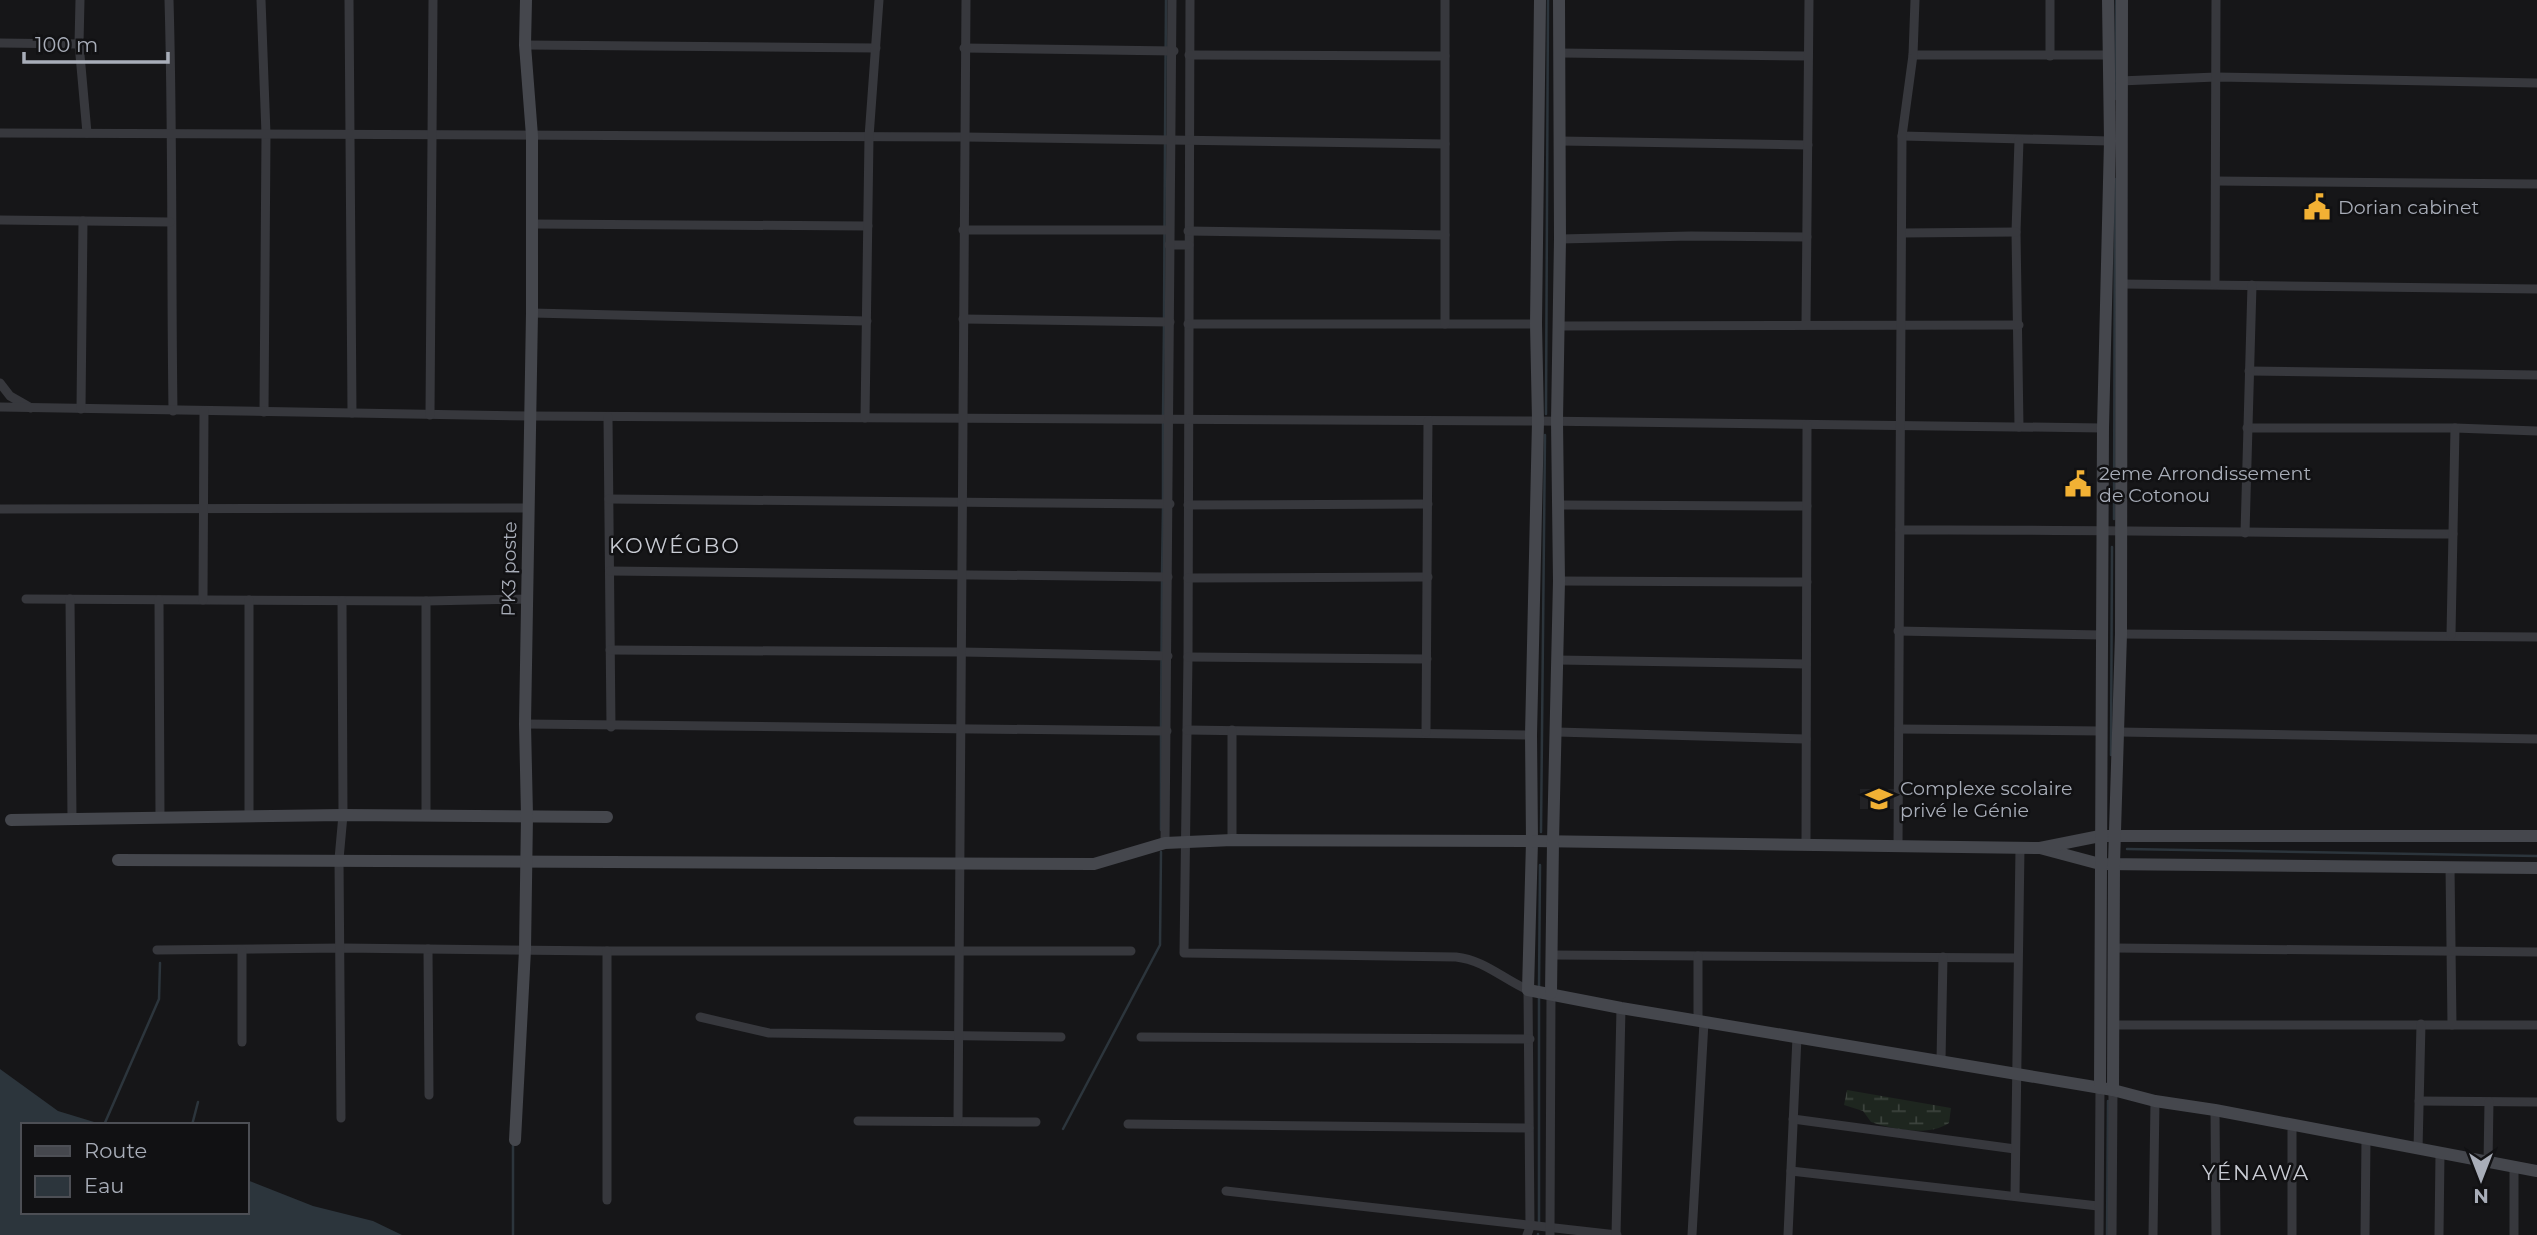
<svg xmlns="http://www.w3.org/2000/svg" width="2537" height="1235" font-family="Montserrat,sans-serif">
  <defs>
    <pattern id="wetland-marsh" width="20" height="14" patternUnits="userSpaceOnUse" patternTransform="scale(1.75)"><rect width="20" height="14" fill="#1e261f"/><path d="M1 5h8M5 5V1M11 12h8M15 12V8" fill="none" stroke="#3c433d"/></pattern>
  </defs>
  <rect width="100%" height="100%" fill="#161618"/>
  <rect fill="#222225" x="1860" y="789" width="37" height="20"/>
  <path fill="url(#wetland-marsh)" d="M1847,1090l104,18 -2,15c-19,13 -51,7 -72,1l-6,-2 -8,-11 -19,-6z"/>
  <polygon fill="#2c353c" points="0,1069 58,1111 104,1125 23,1125 23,1212 247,1212 247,1180 313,1206 373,1221 402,1235 0,1235"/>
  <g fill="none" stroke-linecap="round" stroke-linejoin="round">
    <g stroke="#2c353c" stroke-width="2.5">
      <polyline points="2115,99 2116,0"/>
      <polyline points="1165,137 1166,0"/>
      <polyline points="1164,319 1165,143"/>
      <polyline points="1546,414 1548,0"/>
      <polyline points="1163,417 1164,325"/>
      <polyline points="1163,501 1163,423"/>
      <polyline points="2114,519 2115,179"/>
      <polyline points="1162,574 1163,507"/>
      <polyline points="1161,728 1162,581"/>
      <polyline points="2111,755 2112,547"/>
      <polyline points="1161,830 1161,735"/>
      <polyline points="1541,832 1545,435"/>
      <polyline points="2127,849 2537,856"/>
      <polyline points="1539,987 1540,865"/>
      <polyline points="104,1125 159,999 160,963"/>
      <polyline points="192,1125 198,1102"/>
      <polyline points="1063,1129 1160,945 1161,852"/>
      <polyline points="513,1142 513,1235"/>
      <polyline points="1539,1225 1539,998"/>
      <polyline points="1538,1235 1538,1234"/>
      <polyline points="2107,1235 2108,1101"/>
    </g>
    <g stroke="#37383d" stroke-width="9">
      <polyline points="80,0 79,44 87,133"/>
      <path d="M169,0c4,137 2,274 4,411"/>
      <polyline points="261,0 266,134 264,412"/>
      <polyline points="349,0 352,413"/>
      <path d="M1190,0l-2,657 -4,296 272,4c28,3 47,22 72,33l2,237 -3,8"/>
      <polyline points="2050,0 2050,56"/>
      <polyline points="0,43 79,44"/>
      <polyline points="525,45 876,48"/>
      <polyline points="964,48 1174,51"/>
      <polyline points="1561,53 1808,56"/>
      <polyline points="1189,55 1445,56"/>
      <polyline points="1913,55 2108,55"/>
      <polyline points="2120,81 2216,77 2537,83"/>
      <polyline points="0,133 964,137 1445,144"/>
      <polyline points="1902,136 2110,141"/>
      <polyline points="2019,140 2016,232 2019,427"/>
      <polyline points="1560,141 1808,145"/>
      <polyline points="2216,181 2537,184"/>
      <polyline points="0,220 170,222"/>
      <polyline points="532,224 868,226"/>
      <polyline points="963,230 1169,230"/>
      <polyline points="1188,231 1445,235"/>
      <polyline points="1902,233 2016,232"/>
      <polyline points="1560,239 1691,236 1807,237"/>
      <polyline points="1169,245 1189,245"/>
      <polyline points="2122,284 2537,289"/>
      <polyline points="2215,284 2216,0"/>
      <polyline points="532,313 867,321"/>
      <polyline points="963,319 1170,322"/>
      <polyline points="1188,324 1536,324"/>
      <polyline points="1445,324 1445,0"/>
      <polyline points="1806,324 1809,0"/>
      <polyline points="1559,326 2019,325"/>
      <polyline points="2249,371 2537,375"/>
      <polyline points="0,383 10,396 31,408"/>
      <polyline points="0,407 530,416 1538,421 2103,428"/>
      <polyline points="81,409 83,221"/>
      <polyline points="430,415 433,0"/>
      <polyline points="608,417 611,727"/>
      <polyline points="865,418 869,137 879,0"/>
      <polyline points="2247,428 2455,428 2537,431"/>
      <polyline points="609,499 1170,504"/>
      <polyline points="1188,505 1428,504"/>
      <polyline points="1560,505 1807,506"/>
      <polyline points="0,509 529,508"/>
      <path d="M1900,530c184,-1 368,3 553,4"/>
      <polyline points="2245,533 2252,285"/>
      <polyline points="610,571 1168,577"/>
      <polyline points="1188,578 1428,577"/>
      <polyline points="1559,581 1807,582"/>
      <polyline points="26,599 426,601 527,599"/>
      <polyline points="70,599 72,819"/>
      <polyline points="159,600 160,818"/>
      <polyline points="203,600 204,411"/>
      <polyline points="1898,631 2102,635"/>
      <polyline points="2121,634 2537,637"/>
      <polyline points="2451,635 2455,428"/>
      <polyline points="610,650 961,652 1168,656"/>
      <polyline points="1188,657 1427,659"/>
      <polyline points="1557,660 1806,664"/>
      <polyline points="525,724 1167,731"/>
      <polyline points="1899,729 2100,731"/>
      <polyline points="1187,730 1531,735"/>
      <polyline points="1232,730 1232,840"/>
      <polyline points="1426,732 1428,421"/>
      <polyline points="1557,732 1806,739"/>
      <polyline points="2119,732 2537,739"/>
      <polyline points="426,816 426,601"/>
      <polyline points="249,817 249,600"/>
      <polyline points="1165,843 1172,0"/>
      <polyline points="1806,845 1807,425"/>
      <polyline points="1898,847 1902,136 1913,55 1915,0"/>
      <polyline points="2450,867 2452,1025"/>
      <polyline points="2115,948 2537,952"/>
      <polyline points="428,949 429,1095"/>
      <polyline points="157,950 342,948 607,951 1131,951"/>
      <polyline points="242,950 242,1042"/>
      <polyline points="607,951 607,1200"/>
      <polyline points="1551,955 2017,958"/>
      <polyline points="1698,956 1698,1021"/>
      <polyline points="700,1017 769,1033 1061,1037"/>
      <polyline points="2114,1025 2537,1025"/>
      <polyline points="1141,1037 1530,1039"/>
      <polyline points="1941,1061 1943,957"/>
      <polyline points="2419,1101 2537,1102"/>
      <polyline points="2215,1110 2216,1235"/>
      <polyline points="341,1118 339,859 343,815 342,601"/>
      <polyline points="1793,1119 2015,1149"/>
      <polyline points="858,1121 1036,1122"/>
      <polyline points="958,1121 966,0"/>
      <polyline points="1128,1124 1529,1128"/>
      <polyline points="2418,1149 2421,1024"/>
      <polyline points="2488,1162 2489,1102"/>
      <polyline points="2514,1167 2514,1235"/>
      <polyline points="1791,1171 2098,1206"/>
      <polyline points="1226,1191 1617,1235"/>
      <polyline points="2015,1196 2020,848"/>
      <polyline points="1550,1235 1551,993"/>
      <polyline points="1616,1235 1621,1008"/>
      <polyline points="1692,1235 1704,1022"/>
      <polyline points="1788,1235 1797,1037"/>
      <polyline points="2099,1235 2100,1088"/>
      <polyline points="2112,1235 2113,1090"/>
      <polyline points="2153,1235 2155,1101"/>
      <polyline points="2292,1235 2292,1125"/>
      <polyline points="2365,1235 2366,1139"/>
      <polyline points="2439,1235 2440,1153"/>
    </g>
    <g stroke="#45474d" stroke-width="12">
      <polyline points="1540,0 1536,324 1538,421 1531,735 1532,841 1528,990 1621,1008 2113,1090 2155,1101 2215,1110 2537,1171"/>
      <polyline points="11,820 343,815 607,817"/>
      <polyline points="2040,848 2100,864 2537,868"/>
      <polyline points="118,860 1094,864 1165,843 1232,840 1532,841 2040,848 2100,836 2537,836"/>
      <polyline points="1551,993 1553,842 1559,581 1557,421 1560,239 1559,0"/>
      <polyline points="2100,1088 2103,428 2110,141 2108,0"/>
      <polyline points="2113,1090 2114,864 2121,634 2122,0"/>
      <polyline points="515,1140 525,950 527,816 525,724 532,313 532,136 525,45 526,0"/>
    </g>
  </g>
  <defs>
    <g id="civic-bare" transform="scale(2.1)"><path d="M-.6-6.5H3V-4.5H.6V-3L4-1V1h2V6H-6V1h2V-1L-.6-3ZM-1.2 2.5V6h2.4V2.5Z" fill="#f2b134" stroke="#111113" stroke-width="2.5" paint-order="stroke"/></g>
    <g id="school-bare" transform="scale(2.1)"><path d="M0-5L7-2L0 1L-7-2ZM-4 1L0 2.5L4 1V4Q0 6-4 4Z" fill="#f2b134" stroke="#111113" stroke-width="2.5" paint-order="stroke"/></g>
  </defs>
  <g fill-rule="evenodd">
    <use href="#civic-bare" x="2317" y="207"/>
    <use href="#civic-bare" x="2078" y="484"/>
    <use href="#school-bare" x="1879" y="799"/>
  </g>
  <g text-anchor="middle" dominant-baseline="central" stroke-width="5" stroke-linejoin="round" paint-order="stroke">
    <g font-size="19" fill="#a8adb8" stroke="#111113" text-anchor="start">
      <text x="2338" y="207">Dorian cabinet</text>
      <text x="2099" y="473">2eme Arrondissement<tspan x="2099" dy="22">de Cotonou</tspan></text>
      <text x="1900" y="788">Complexe scolaire<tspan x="1900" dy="22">privé le Génie</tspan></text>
    </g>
    <g font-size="19" fill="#a8adb8" stroke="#111113">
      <text transform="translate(509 569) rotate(-89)">PK3 poste</text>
    </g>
    <g font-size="21" letter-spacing="2" fill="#c9ccd4" stroke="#111113">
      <text x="675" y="545">KOWÉGBO</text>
      <text x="2256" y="1172">YÉNAWA</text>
    </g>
  </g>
  <rect x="21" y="1123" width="228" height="91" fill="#111113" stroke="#4d4f55" stroke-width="2"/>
  <rect x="35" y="1146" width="35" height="10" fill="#45474d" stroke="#4d4f55" stroke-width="2"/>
  <text x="84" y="1158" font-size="21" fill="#a8adb8">Route</text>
  <rect x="35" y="1176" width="35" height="21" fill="#2c353c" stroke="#4d4f55" stroke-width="2"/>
  <text x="84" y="1193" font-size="21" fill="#a8adb8">Eau</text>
  <g transform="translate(2481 1179) rotate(180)" stroke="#111113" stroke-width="5" paint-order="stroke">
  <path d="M0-5L12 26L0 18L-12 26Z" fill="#a8adb8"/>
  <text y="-10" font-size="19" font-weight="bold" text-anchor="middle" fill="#a8adb8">N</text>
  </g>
  <path d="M24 52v10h144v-10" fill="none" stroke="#a8adb8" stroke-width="3.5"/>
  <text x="35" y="52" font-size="21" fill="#a8adb8" stroke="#111113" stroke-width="5" paint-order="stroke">100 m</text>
</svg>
